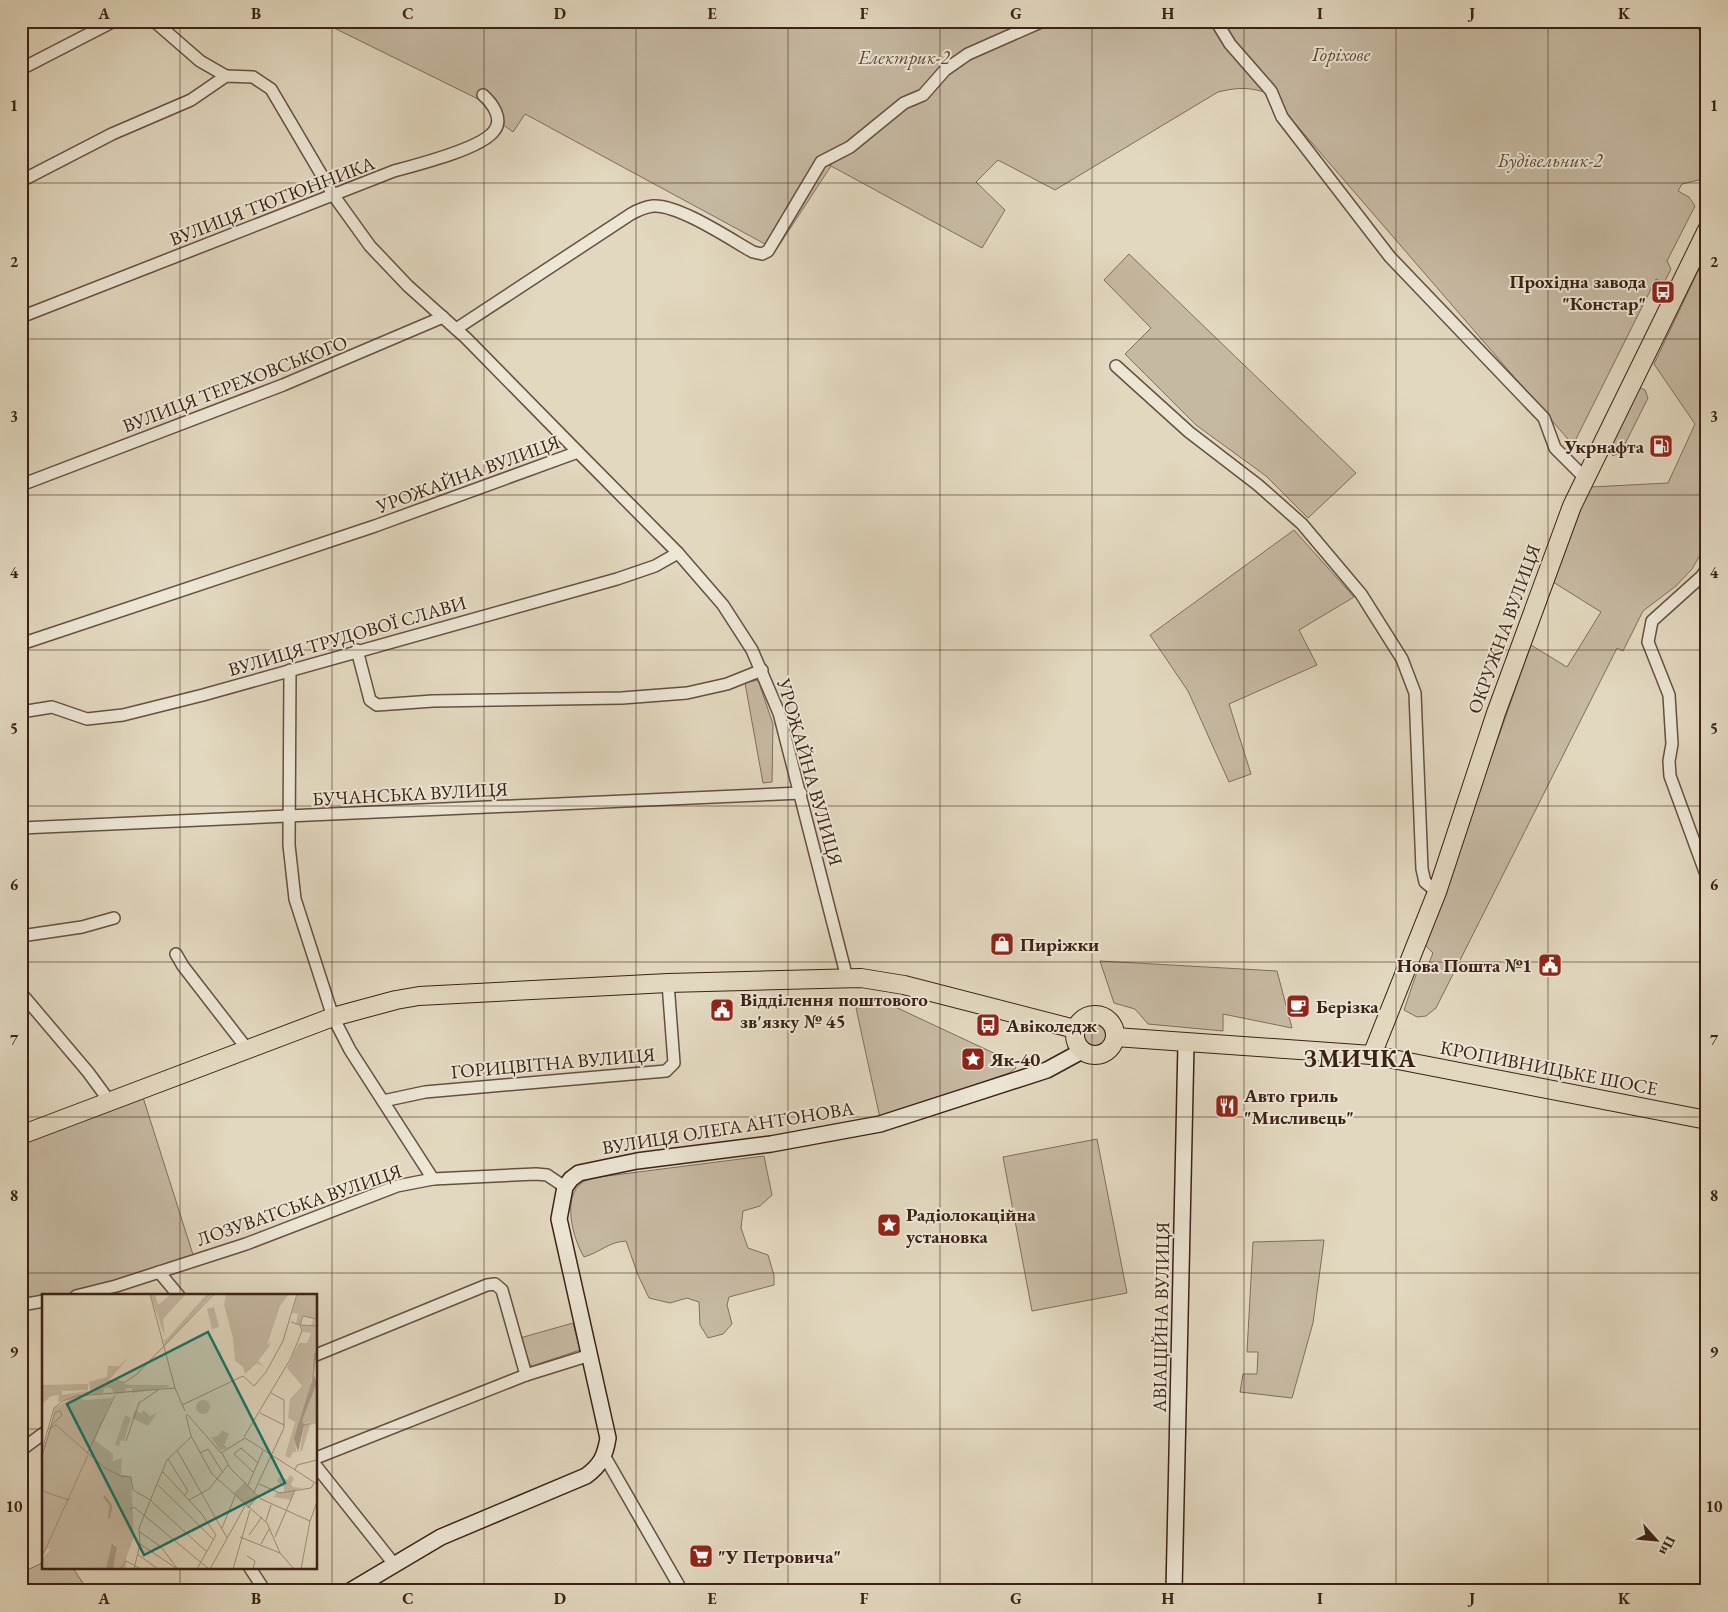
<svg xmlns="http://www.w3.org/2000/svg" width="1728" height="1612" font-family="'EB Garamond',serif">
  <rect width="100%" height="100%" fill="#e2d8bf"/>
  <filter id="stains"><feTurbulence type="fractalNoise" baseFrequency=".004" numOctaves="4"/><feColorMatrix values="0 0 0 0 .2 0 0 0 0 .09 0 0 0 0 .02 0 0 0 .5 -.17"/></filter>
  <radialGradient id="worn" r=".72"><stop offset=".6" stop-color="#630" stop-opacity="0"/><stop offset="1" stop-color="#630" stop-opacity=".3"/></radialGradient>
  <g fill="#c6b9a2" stroke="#806e5c">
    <path d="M320,21h709l-63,29 -24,18 -22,23 -23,10 -53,44 -24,14 10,7 8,-8 9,-5 58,-46 21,-9 21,-25 22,-16 81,-36h162l19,31 39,42c-19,-7 -32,-7 -52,-2l-163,98 -57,-30 -22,22 29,28 -23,38 -151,-82 -55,84 -251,-136 -12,18 -14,-10 -19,-22z"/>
    <polygon points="1220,21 1694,21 1707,45 1707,178 1682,184 1678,191 1689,197 1695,206 1667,261 1671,269 1664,283 1656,279 1573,445 1280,106"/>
    <polygon points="1129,254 1356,473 1308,518 1266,476 1196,425 1125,354 1151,328 1104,280"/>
    <polygon points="1704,267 1707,267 1707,543 1692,569 1676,586 1643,611 1623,651 1617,648 1436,1008 1426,1016 1417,1017 1404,1010 1419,966 1429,963 1433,953 1425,945 1531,645 1567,667 1601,612 1553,582 1588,490 1591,487 1668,483 1695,424 1654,364 1698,271"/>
    <polygon points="1641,388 1645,390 1648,398 1621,452 1613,456 1607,450 1637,389"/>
    <polygon points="1294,530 1354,597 1299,630 1317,665 1229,704 1251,774 1229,782 1188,691 1150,635"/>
    <polygon points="758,680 773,724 772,782 763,783 745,683"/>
    <polygon points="1100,961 1277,971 1292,1028 1223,1014 1223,1031 1148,1024 1135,1009 1114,1003"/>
    <polygon points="891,1005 1013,1062 1016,1068 1009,1073 880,1118 856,1008"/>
    <circle cx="1095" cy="1035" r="13"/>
    <polygon points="141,1091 195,1261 76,1296 44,1296 21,1305 21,1135"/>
    <polygon points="1097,1139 1127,1293 1032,1311 1003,1157"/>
    <path d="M764,1156l8,39 -12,11 -17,5 -2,17 7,20 20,7 6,20v10l-45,12 -2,8 5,19 -9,10 -15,4 -8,-13 -1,-23 -12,-4 -17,5 -21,-5 -11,-23 -12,-34c-18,1 -25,11 -42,16 -11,-18 -23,-61 -1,-75 4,-3 11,-4 16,-5z"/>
    <polygon points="1324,1240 1313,1323 1292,1398 1240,1392 1243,1374 1257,1374 1258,1352 1247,1352 1253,1242"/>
    <polygon points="573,1323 580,1350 532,1366 528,1364 520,1338"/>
    <polygon points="44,1562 44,1568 73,1568 86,1588 84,1591 21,1591 21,1573"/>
  </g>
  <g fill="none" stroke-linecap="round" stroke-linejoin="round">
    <g stroke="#655040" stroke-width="14">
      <g id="street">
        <polyline points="154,21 200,61 226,76"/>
        <polyline points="1216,21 1230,44 1271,91 1282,117 1390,257 1544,418 1555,448 1585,478"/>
        <polyline points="21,69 114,21"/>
        <polyline points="21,181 112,134 191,100 226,76 253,77 271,89 334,196 370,246 408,286 466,338 578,452"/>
        <path d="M21,317l373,-146c22,-6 87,-22 100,-40 10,-12 -2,-28 -11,-36"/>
        <path d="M456,329l175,-115c7,-4 14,-7 22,-8 25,-2 77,33 100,46l9,2 6,-3 53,-89 29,-15 54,-44 19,-8 22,-25 23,-16 75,-33"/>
        <polyline points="1116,366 1189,432 1258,485 1302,524 1361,594 1402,659 1415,693 1422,869 1425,882 1437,892"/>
        <polyline points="21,485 283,385 443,317"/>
        <polyline points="1707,568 1702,576 1652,621 1648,642 1669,695 1672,744 1669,761 1670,776 1707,877"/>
        <polyline points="21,644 375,526 578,452 678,553 723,605 752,650 779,713 847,978"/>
        <polyline points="357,650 370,700 377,705 433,701 622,698 687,693 727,684 762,670"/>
        <polyline points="290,670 289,845 295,899 333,1017 350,1050 433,1179"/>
        <polyline points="21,712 52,707 87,719 123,715 203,695 617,579 655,566 678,553"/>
        <polyline points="21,828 801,793"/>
        <polyline points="21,936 82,927 114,918"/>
        <polyline points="176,954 183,966 248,1050"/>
        <polyline points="21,993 88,1072 110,1102"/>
        <polyline points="383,1101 425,1092 666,1071 674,1063 668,983"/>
        <polyline points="159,1272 179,1296"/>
        <polyline points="76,1296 116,1286 246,1244 397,1186 433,1179 536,1174 547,1175 565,1187"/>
        <polyline points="21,1305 44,1301"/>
        <polyline points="316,1355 487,1285 495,1284 502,1290 526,1375 316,1458"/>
        <polyline points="526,1375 590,1355"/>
        <polyline points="21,1450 44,1433"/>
        <polyline points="605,1457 682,1591"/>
        <polyline points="316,1466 394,1564"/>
        <polyline points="250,1568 265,1591"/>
      </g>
    </g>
    <g stroke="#3b2216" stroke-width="18">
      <g id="secondary">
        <path d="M350,1591l91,-54 145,-61c15,-11 19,-20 22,-38l-49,-219 6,-32 6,-8 8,-6 58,-12 134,-17 109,-20 167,-54 35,-19"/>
        <polyline points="1174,1591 1186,1044"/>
      </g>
    </g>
    <g stroke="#3b2216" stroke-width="20">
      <g id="primary">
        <circle cx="1095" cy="1035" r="20"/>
        <polyline points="1115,1037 1372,1055 1707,1120"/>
        <polyline points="1372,1055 1437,892 1496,713 1572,506 1707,230"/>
        <polyline points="21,1135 333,1017 396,1000 419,996 668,983 861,978 904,985 1075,1029"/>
      </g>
    </g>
    <use href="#street" stroke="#ece6d5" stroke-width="11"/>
    <use href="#secondary" stroke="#ece6d5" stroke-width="15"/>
    <use href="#primary" stroke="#e2d8bf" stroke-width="18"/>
  </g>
  <path fill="none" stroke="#3b2216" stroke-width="1" stroke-opacity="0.55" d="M180,21v1275M332,21v1570M484,21v1570M636,21v1570M788,21v1570M940,21v1570M1092,21v1570M1244,21v1570M1396,21v1570M1548,21v1570M21,183h1686M21,339h1686M21,495h1686M21,650h1686M21,806h1686M21,962h1686M21,1117h1686M21,1273h1686M21,1429h23M316,1429h1391M180,1568v23"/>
  <defs>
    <g id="bus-square" transform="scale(1.25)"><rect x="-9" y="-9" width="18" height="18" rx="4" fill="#8f2418" stroke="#ece6d5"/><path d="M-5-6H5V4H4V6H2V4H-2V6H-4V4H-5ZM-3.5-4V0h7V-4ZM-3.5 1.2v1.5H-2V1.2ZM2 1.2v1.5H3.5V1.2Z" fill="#fff"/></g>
    <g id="fuel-square" transform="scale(1.25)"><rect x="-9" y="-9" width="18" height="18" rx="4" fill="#8f2418" stroke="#ece6d5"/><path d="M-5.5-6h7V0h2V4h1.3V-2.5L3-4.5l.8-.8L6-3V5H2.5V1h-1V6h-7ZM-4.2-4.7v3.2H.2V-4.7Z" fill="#fff"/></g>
    <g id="shop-square" transform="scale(1.25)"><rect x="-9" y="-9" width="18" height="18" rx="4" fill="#8f2418" stroke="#ece6d5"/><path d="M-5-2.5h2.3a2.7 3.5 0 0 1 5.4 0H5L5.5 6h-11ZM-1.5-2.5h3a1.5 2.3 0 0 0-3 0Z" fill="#fff"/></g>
    <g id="civic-square" transform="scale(1.25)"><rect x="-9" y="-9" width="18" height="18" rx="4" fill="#8f2418" stroke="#ece6d5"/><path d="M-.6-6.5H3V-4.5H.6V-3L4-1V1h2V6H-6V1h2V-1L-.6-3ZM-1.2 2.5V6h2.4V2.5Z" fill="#fff"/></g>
    <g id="cafe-square" transform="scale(1.25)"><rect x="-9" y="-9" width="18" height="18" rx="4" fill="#8f2418" stroke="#ece6d5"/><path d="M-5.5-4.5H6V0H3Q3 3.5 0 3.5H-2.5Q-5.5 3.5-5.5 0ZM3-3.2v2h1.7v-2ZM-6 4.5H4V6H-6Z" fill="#fff"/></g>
    <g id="sight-square" transform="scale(1.25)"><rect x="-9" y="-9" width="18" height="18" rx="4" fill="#8f2418" stroke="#ece6d5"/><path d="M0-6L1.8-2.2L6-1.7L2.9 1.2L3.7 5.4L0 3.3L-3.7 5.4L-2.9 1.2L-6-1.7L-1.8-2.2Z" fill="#fff"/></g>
    <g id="restaurant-square" transform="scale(1.25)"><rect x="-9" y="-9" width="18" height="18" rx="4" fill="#8f2418" stroke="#ece6d5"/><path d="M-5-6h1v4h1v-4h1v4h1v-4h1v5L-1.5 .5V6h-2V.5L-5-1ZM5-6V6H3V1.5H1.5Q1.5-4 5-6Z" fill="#fff"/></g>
    <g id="supermarket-square" transform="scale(1.25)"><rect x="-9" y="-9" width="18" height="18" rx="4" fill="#8f2418" stroke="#ece6d5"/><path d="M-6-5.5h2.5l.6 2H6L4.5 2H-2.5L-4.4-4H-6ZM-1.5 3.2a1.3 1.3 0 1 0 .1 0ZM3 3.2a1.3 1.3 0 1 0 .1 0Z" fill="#fff"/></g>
  </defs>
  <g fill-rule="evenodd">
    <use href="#bus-square" x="1663" y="292"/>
    <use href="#fuel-square" x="1661" y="446"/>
    <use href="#shop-square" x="1002" y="944"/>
    <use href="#civic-square" x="1550" y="965"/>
    <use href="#cafe-square" x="1298" y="1006"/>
    <use href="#civic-square" x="722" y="1010"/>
    <use href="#bus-square" x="988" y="1025"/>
    <use href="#sight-square" x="973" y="1059"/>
    <use href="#restaurant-square" x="1227" y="1106"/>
    <use href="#sight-square" x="889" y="1225"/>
    <use href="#supermarket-square" x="701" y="1556"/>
  </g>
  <g text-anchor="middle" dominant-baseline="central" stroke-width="4" stroke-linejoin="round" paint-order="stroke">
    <g font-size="19" font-style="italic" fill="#5e4839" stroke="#ece6d5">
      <text x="1341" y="54">Горіхове</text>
      <text x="904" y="57">Електрик-2</text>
      <text x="1550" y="160">Будівельник-2</text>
    </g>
    <g font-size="19" fill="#3b2216" stroke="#ece6d5">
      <text transform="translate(272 201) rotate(-21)">ВУЛИЦЯ ТЮТЮННИКА</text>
      <text transform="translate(235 384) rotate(-21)">ВУЛИЦЯ ТЕРЕХОВСЬКОГО</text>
      <text transform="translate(468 474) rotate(-20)">УРОЖАЙНА ВУЛИЦЯ</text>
      <text transform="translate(1504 629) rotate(-70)">ОКРУЖНА ВУЛИЦЯ</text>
      <text transform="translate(347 636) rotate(-16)">ВУЛИЦЯ ТРУДОВОЇ СЛАВИ</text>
      <text transform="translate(810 772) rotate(74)">УРОЖАЙНА ВУЛИЦЯ</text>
      <text transform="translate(410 794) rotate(-3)">БУЧАНСЬКА ВУЛИЦЯ</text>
      <text transform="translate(553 1063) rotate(-5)">ГОРИЦВІТНА ВУЛИЦЯ</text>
      <text transform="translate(1549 1068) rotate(11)">КРОПИВНИЦЬКЕ ШОСЕ</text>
      <text transform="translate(728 1128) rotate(-9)">ВУЛИЦЯ ОЛЕГА АНТОНОВА</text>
      <text transform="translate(299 1205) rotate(-19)">ЛОЗУВАТСЬКА ВУЛИЦЯ</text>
      <text transform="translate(1161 1317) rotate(-89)">АВІАЦІЙНА ВУЛИЦЯ</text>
    </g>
    <g font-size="19" font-weight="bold" fill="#3b2216" stroke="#ece6d5" text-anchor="start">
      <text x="1646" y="281" text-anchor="end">Прохідна завода<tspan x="1646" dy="22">"Констар"</tspan></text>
      <text x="1644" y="446" text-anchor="end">Укрнафта</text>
      <text x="1020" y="944">Пиріжки</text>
      <text x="1532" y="965" text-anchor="end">Нова Пошта №1</text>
      <text x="740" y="999">Відділення поштового<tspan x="740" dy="22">зв'язку № 45</tspan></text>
      <text x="1316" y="1006">Берізка</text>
      <text x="1006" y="1025">Авіколедж</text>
      <text x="990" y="1059">Як-40</text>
      <text x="1244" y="1095">Авто гриль<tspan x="1244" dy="22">"Мисливець"</tspan></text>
      <text x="906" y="1214">Радіолокаційна<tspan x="906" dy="22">установка</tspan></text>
      <text x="718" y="1556">"У Петровича"</text>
    </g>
    <g font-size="24" font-weight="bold" letter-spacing="1" fill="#3b2216" stroke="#ece6d5">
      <text x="1360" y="1058">ЗМИЧКА</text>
    </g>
  </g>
  <g transform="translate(42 1294)">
    <rect width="275" height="275" fill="#e2d8bf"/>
    <path d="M108,0h5l3,11 13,-11h15l-23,25 2,18zM165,0h5l-47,51 -1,-6 2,1zM184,0h63l-9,12 -13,39 4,-3 -2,5 -11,14 7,6 -8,-4 -12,11 -2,-7 -8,-6 -2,-23 -9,-33zM255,0h20v56l-3,3 -2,25 -13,51 -4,6 1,16h4l4,-25 7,-5 -7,3 -2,-3 15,-38v40l-7,2 -8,26 -9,1 -3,6 -5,-2 10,-34 -7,-4 2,-19 12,-13 -15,-18 12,-25h8l4,-10 -8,-1 -2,-7 10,1 2,-7 -10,-3 -3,9 -4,-1 2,-10 -6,-1zM172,13l5,20 -7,2 -5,-20zM87,63l-20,23 20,5h39l1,2 -37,6v-5h-6l-1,5 -10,1 -4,-6h-6l-3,6h-11l-2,-12 18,-5 1,-11h11zM46,90v6l-26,1v4l25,-4 2,3 -31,8 1,-7 -8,1 -9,8v-19zM32,103l11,3 27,-2 -17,42 18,14v7l9,-3 -1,17 10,1 3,61 -8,21v11h-13l4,-22 -3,-3 -8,25h-64v-11l8,-8 -2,-2 -6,8v-92l13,-56zM154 113a7 7 0 1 1 14 0a7 7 0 1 1-14 0ZM93,116l6,3 2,-3 7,6 7,-3 -9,13 -16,-8zM83,121l6,3 -7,23 -3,-1 -2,6 -4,-1zM180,136l7,4 -5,11 4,3 -8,2 -9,-13 7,-1zM247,181l5,3 -3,6 2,3 10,1 -8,2 -4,10 -17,-3 3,-5h7v-5l-7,-6 2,-4 9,3zM203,188l13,14 -10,12 -15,-14z" fill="#c6b9a2"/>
    <path d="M275,56l-3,25 3,8 -15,38 2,3 8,-1 -8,3 -6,26 -4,-14 18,-58 2,-27zM70,250l5,3 -4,22h-7z" fill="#a99a86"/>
    <path fill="none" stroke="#a99a86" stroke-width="2.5" d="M62,202l7,10 -2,12"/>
    <path fill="none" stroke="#9f8f7b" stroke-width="1" d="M108,0l25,94 10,23M249,28l9,3 3,-9 14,3M259,31l16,1M73,86l9,3 13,-9 77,-80M140,111l61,-29 11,10 12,-14 17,-31 14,-47M218,119l24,12M145,120l34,39 24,-15 72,46M144,121l5,21 21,38 55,49 13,30 14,16M6,135l8,-4 49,43 16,8 10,1 2,13 19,11M149,143l-24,23 -10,24 57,56M202,143l47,-79 11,-27 -2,-6M84,147l13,-38 19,-13M0,156l12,-42 9,-7 14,-5 98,-8M135,156l50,88M158,159l8,-4 15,24M180,159l8,15 31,31 49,22M45,160l28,-59M0,162l13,-44 5,-1 2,4 -11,11 -9,32M126,165l20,32 -3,4M253,176l2,-5 20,-5M120,177l39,42 15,22 -19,34M211,178l-19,-18 7,-6 17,15M217,190l21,9 31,-5 3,-5M206,191l15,-34M0,197l27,9M212,198l30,-64v-28l-13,-7M147,206l20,-11 19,-24M110,208l55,50M206,214l10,-12M88,215l4,-2 75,62M224,227l5,-16M180,234l13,-32M98,238l21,15 16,21M207,241l13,-18M198,243l40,16M233,243l20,-47M98,250l36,24M219,250l8,-15M95,260l21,15M205,262l8,5 -2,8M0,263l46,-102M78,275l6,-8 15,8M92,275l6,-25 -1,-16 18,-44M168,275l35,-63M191,275l17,-59M259,275l9,-48 7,-19"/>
    <path fill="#0f766e" fill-opacity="0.15" stroke="#0f766e" stroke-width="2.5" d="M166,38l77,151 -141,72 -77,-151z"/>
    <rect width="275" height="275" fill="none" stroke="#3b2216" stroke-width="2.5"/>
  </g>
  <rect width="1728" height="1612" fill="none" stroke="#e2d8bf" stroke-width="55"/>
  <g transform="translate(1656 1540) rotate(117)" stroke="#ece6d5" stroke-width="4" paint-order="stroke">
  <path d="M0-4L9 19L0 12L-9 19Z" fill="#3b2216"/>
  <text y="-8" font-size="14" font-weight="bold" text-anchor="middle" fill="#3b2216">Пн</text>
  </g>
  <rect x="28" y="28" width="1672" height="1556" fill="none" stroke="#3b2216" stroke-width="2"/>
  <g font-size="16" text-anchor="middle" font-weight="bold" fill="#3b2216">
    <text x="104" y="19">A</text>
    <text x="256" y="19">B</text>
    <text x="408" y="19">C</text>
    <text x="560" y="19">D</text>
    <text x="712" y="19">E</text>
    <text x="864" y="19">F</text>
    <text x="1016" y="19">G</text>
    <text x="1168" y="19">H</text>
    <text x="1320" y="19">I</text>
    <text x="1472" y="19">J</text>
    <text x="1624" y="19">K</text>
    <text x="14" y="111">1</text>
    <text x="1714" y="111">1</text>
    <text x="14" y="267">2</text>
    <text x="1714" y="267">2</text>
    <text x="14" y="422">3</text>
    <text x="1714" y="422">3</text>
    <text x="14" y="578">4</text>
    <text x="1714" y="578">4</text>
    <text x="14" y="734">5</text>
    <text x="1714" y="734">5</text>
    <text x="14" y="890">6</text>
    <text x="1714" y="890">6</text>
    <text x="14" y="1045">7</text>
    <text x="1714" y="1045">7</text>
    <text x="14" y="1201">8</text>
    <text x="1714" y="1201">8</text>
    <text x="14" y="1357">9</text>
    <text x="1714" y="1357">9</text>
    <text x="14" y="1512">10</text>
    <text x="1714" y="1512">10</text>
    <text x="104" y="1604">A</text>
    <text x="256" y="1604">B</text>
    <text x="408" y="1604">C</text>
    <text x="560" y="1604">D</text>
    <text x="712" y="1604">E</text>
    <text x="864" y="1604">F</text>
    <text x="1016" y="1604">G</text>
    <text x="1168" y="1604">H</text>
    <text x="1320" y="1604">I</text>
    <text x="1472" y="1604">J</text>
    <text x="1624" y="1604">K</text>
  </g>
  <rect width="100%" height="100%" filter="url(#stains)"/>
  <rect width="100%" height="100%" fill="url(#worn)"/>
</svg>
